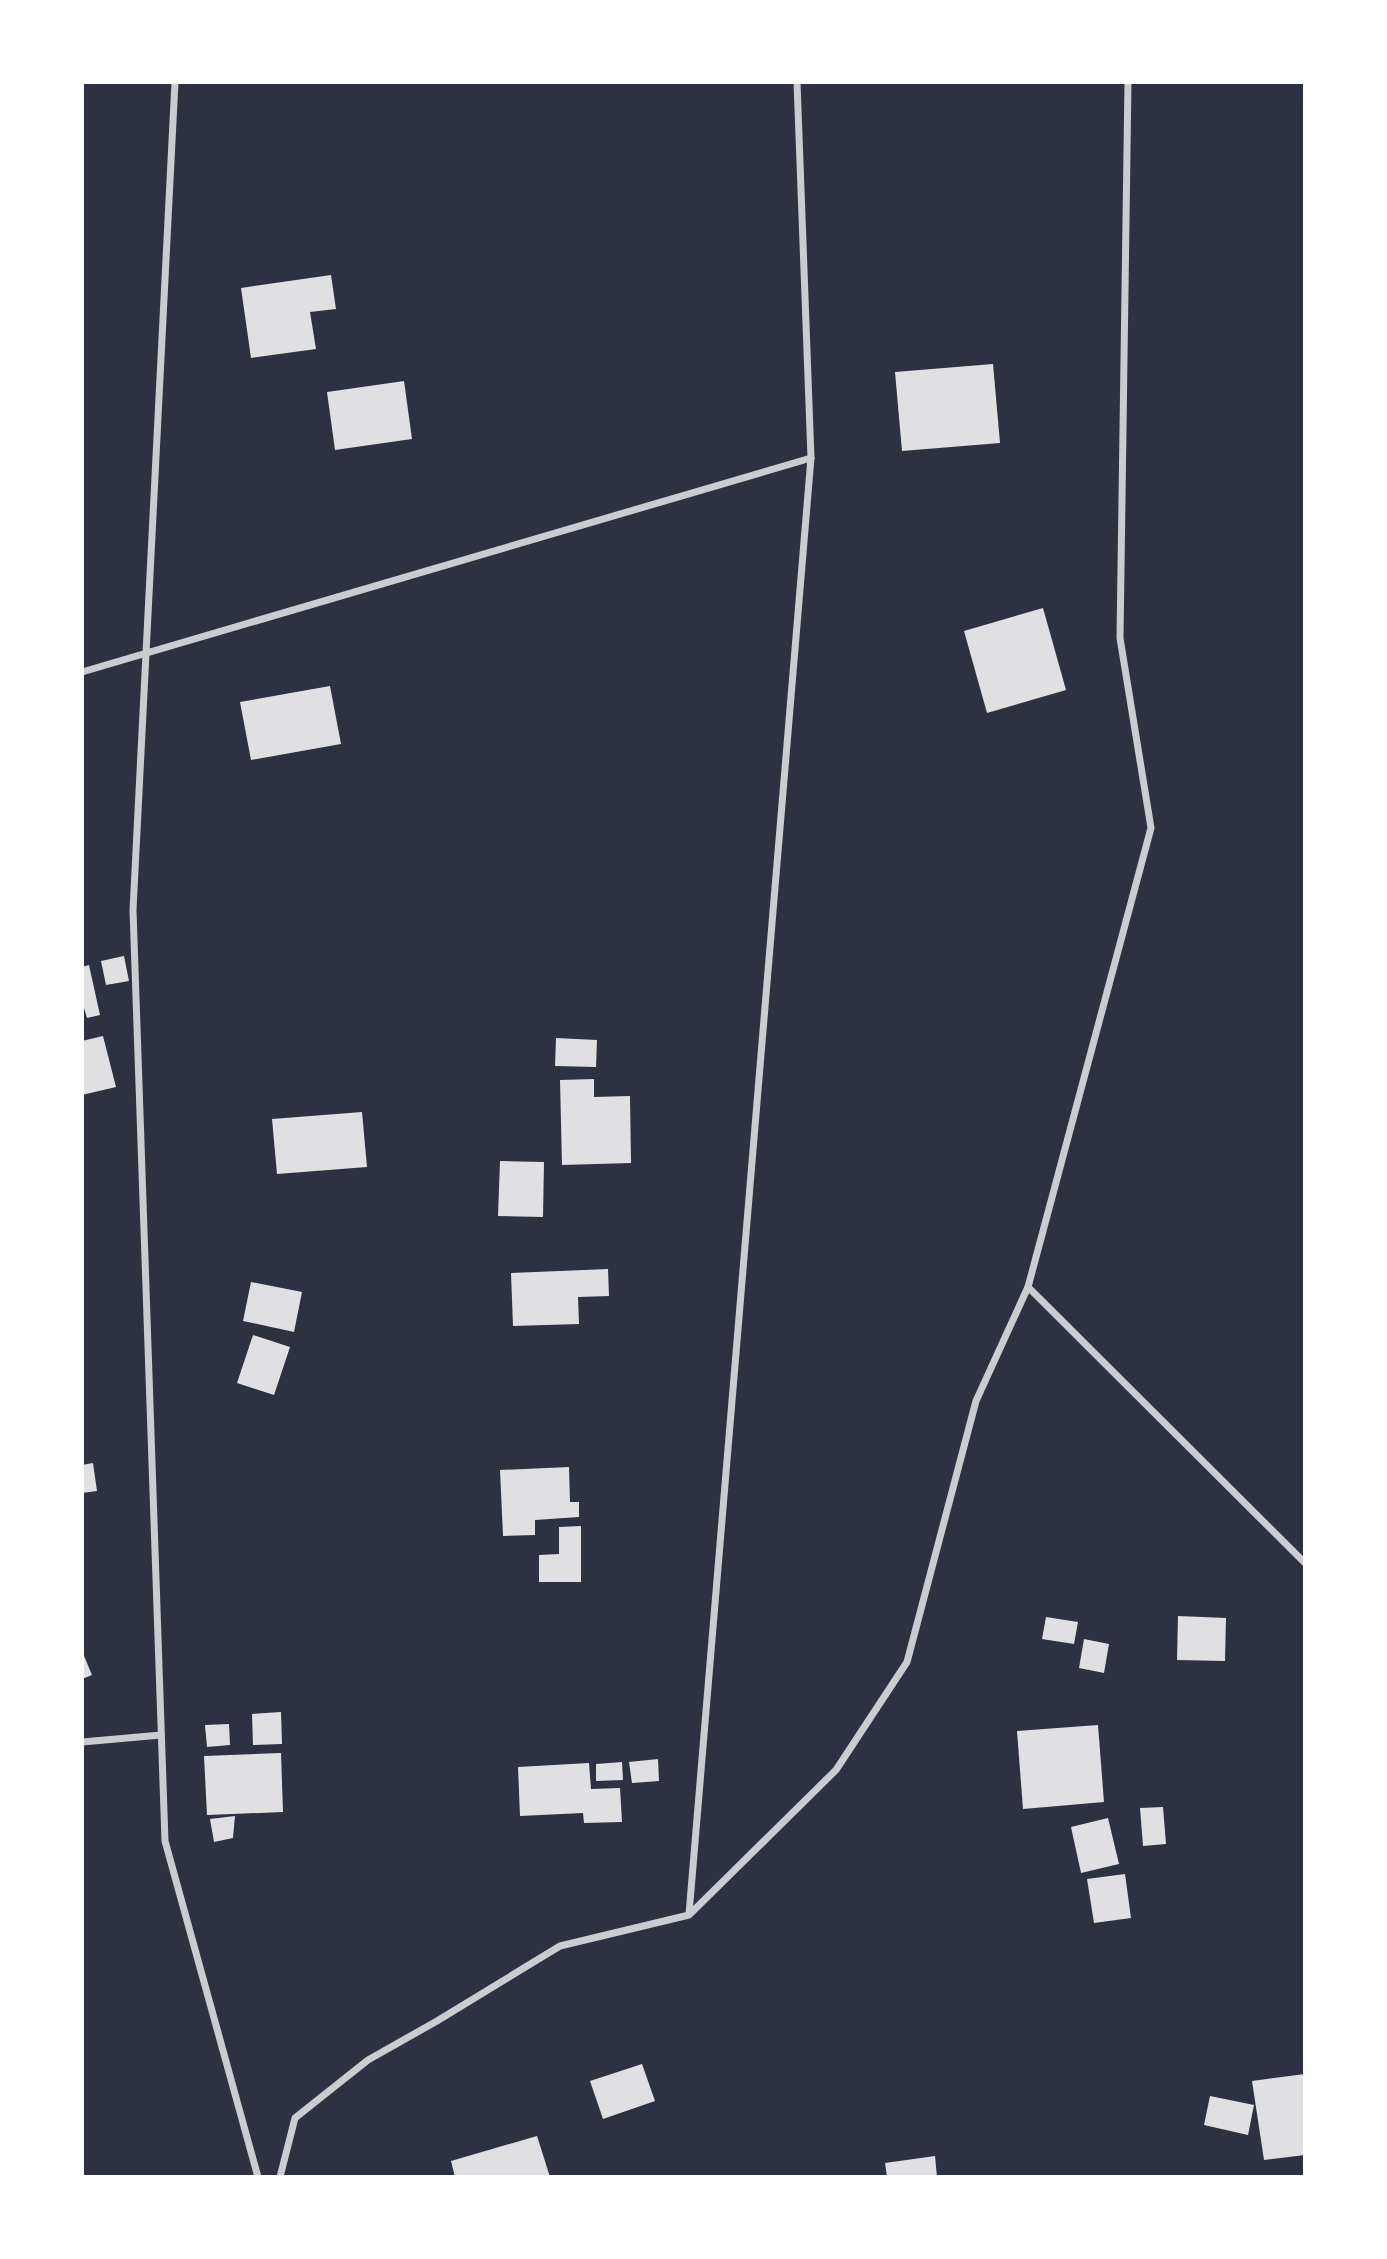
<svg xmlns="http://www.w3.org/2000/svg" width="1387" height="2259" font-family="'Space Grotesk',sans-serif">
  <rect width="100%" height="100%" fill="#2d3142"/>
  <g fill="#e0e0e3">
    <polygon points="331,275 336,309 310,312 316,349 251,358 241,288"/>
    <polygon points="993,364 1000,443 902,451 895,372"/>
    <polygon points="404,381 412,439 335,450 327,392"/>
    <polygon points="1043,608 1066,690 987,713 964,631"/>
    <polygon points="330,686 341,744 251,760 240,702"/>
    <polygon points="124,956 129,981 106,985 101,961"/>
    <polygon points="89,965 100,1015 87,1018 84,1008 82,1009 82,967"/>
    <polygon points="103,1036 116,1087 82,1095 82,1041"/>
    <polygon points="556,1038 597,1040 596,1067 555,1066"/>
    <polygon points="594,1079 594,1097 630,1096 631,1163 562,1165 560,1080"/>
    <polygon points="362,1112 367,1167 277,1174 272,1119"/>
    <polygon points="500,1161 544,1162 543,1217 498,1216"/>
    <polygon points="608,1269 609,1296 578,1297 579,1324 513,1326 511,1273"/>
    <polygon points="251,1282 302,1292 294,1332 243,1321"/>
    <polygon points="253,1335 290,1347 274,1395 237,1383"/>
    <polygon points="93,1463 97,1491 82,1493 82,1465"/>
    <polygon points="569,1467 570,1502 579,1502 579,1517 535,1520 535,1535 503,1536 500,1470"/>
    <polygon points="581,1526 581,1582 539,1582 539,1555 559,1554 559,1527"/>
    <polygon points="1178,1616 1226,1618 1225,1661 1177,1660"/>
    <polygon points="1046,1617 1078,1622 1074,1644 1042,1639"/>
    <polygon points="1084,1639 1109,1644 1104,1673 1079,1668"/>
    <polygon points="82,1651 92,1675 82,1679"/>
    <polygon points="281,1712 282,1744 253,1745 252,1714"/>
    <polygon points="229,1724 230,1745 207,1747 205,1725"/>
    <polygon points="1098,1725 1104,1802 1023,1809 1017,1731"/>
    <polygon points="281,1753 283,1812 207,1815 204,1756"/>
    <polygon points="658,1759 659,1781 632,1783 629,1762"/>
    <polygon points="622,1762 623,1780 596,1781 596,1764"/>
    <polygon points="589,1763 591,1789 620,1788 622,1822 584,1823 583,1813 520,1816 518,1767"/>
    <polygon points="1163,1807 1166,1844 1143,1846 1140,1808"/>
    <polygon points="235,1816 233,1838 214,1842 210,1819"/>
    <polygon points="1108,1818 1119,1864 1081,1873 1071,1827"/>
    <polygon points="1125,1874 1131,1918 1094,1923 1087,1879"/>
    <polygon points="642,2064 655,2101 603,2119 590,2081"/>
    <polygon points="1305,2074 1305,2155 1264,2160 1252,2081"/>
    <polygon points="1210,2096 1254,2105 1248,2135 1204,2125"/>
    <polygon points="537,2136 550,2177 455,2177 451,2161"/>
    <polygon points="935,2156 937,2177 887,2177 885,2163"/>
  </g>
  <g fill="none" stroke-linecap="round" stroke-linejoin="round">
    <g stroke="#caccd0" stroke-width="7">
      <polyline points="175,82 133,910 165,1841 258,2177"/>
      <polyline points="82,672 811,458"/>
      <polyline points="1028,1287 1305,1563"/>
      <polyline points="82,1742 161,1735"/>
      <polyline points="689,1914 811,458 797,82"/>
      <polyline points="280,2177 295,2118 368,2060 437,2021 560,1946 689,1915 836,1770 907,1662 976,1401 1028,1287 1151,828 1120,638 1128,82"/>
    </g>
  </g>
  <rect width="1387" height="2259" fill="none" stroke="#ffffff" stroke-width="168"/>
</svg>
